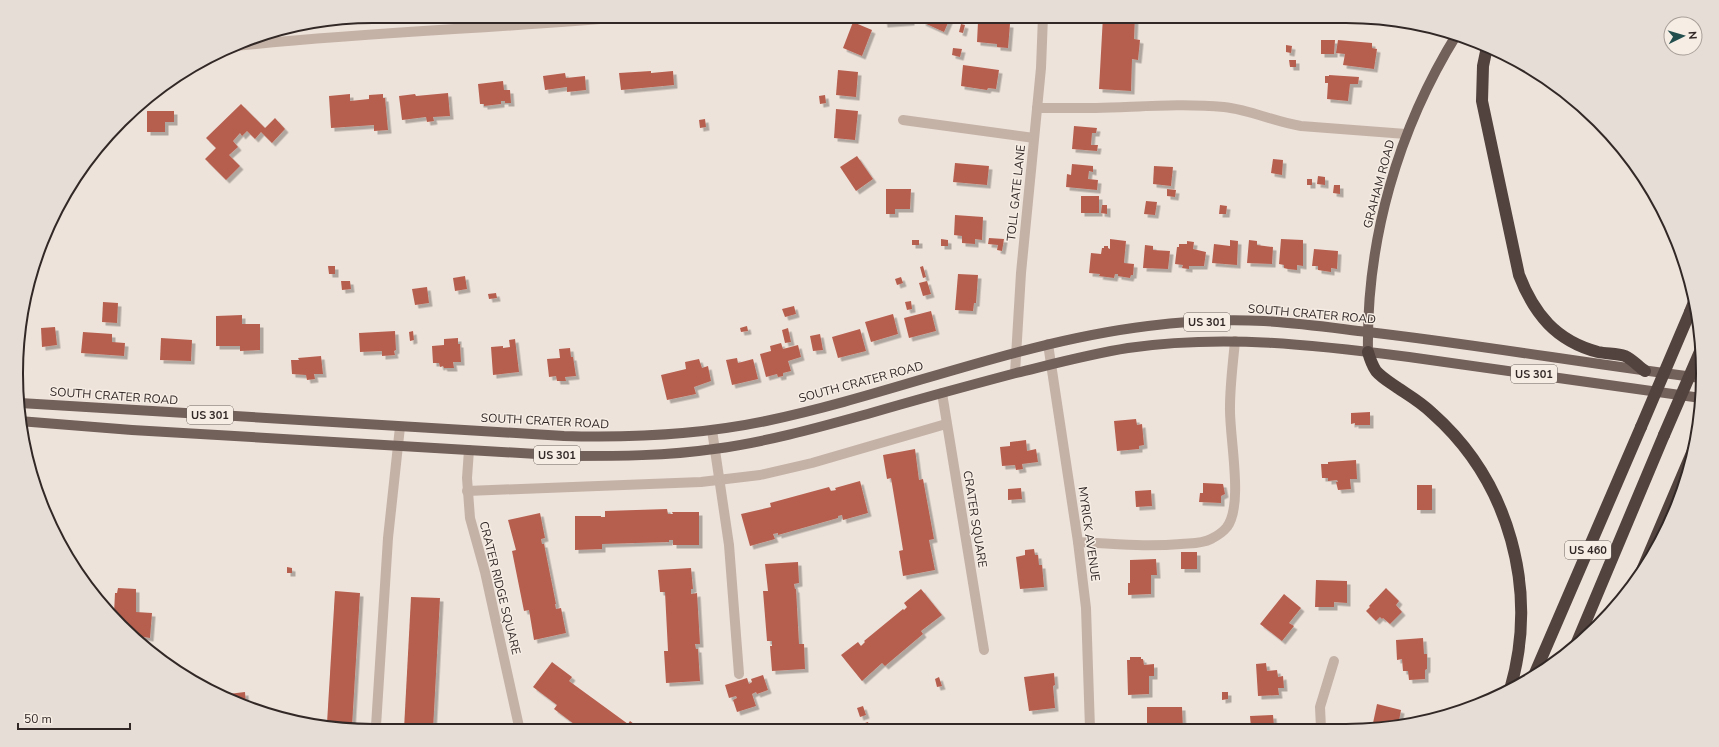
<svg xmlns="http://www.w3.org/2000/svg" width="1719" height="747" font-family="'Nunito Sans',sans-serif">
  <defs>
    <filter id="shadow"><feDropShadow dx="3.5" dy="3.5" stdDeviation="0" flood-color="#0004"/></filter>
  </defs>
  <rect width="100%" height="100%" fill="#eee3da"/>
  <g fill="#b75f4f" filter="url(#shadow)">
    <polygon points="883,16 911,16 911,22 884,24"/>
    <polygon points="924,16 951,16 944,32 922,22"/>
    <polygon points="1103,16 1135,16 1134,39 1140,40 1138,60 1132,59 1131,91 1099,89"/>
    <polygon points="853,22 872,30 862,56 843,48"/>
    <polygon points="978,22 1010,24 1008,48 997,47 997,44 977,42"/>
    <polygon points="961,24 965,25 963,33 959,32"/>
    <polygon points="1321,40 1335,40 1334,54 1321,54"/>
    <polygon points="1338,40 1372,43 1372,48 1377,49 1374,69 1343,65 1345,54 1336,53"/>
    <polygon points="1286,45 1292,46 1291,53 1286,52"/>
    <polygon points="953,48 962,49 960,57 952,55"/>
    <polygon points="1289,60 1296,60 1296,67 1290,67"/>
    <polygon points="963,65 999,70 996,89 988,88 987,90 961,86"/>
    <polygon points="838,70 858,72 856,97 836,95"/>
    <polygon points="651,71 651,73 673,71 674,85 621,90 619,73"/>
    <polygon points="565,73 566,78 585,76 586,90 567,92 567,87 545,90 543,76"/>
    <polygon points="1329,75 1359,77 1358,84 1350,84 1348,101 1327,99 1328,83 1325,83 1325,76 1329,76"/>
    <polygon points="503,81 504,90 510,90 511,103 505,103 505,101 501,101 501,104 484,106 484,104 480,104 478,84"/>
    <polygon points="448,93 450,116 433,117 434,121 427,122 426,117 402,120 399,96 415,94 416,96"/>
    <polygon points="350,94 350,101 369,99 369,95 383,94 383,98 385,98 388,130 374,131 374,125 331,128 329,96"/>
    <polygon points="825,95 826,103 820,104 819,96"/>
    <polygon points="241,104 265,128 275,118 285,129 272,143 261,132 255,139 247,131 242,136 240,133 233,141 238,147 229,155 240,166 226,180 205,159 216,148 206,138"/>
    <polygon points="836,109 858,111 855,140 834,138"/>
    <polygon points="147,111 174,111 174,122 165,122 165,132 147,132"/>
    <polygon points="705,119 706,127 700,128 699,120"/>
    <polygon points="1074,126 1097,128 1096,133 1092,133 1091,145 1098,145 1097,151 1072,149"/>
    <polygon points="857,156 873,179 856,191 840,167"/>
    <polygon points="1273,159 1283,160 1282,175 1271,173"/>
    <polygon points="955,163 989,166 987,185 953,182"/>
    <polygon points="1072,164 1093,166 1093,172 1089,171 1088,179 1098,180 1097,190 1066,187 1067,174 1071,175"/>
    <polygon points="1154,166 1173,167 1171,186 1153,184"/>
    <polygon points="1318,176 1325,177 1325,185 1317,184"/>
    <rect x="1307" y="179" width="5" height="6"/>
    <polygon points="1334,185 1340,185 1340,194 1333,193"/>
    <polygon points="886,189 911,189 910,209 895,209 895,214 886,214"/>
    <polygon points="1167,189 1176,190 1175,197 1167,196"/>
    <rect x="1081" y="196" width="18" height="17"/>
    <polygon points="1146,201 1157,202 1155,215 1144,214"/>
    <polygon points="1102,205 1107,205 1107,214 1101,213"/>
    <polygon points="1220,205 1227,206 1226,214 1219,214"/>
    <polygon points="955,215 983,217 982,240 975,239 975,244 962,243 962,236 954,235"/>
    <polygon points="989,238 1004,239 1002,251 997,250 998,245 988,244"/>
    <polygon points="941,239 948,240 948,246 941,246"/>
    <polygon points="1110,239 1126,241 1124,263 1134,264 1133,275 1131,275 1130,278 1118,276 1118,274 1115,274 1114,278 1099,276 1100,274 1089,273 1091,253 1101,254 1102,248 1104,248 1104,246 1108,246 1108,248 1110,249"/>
    <polygon points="1281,239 1303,240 1303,266 1297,265 1297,270 1288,269 1284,268 1284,265 1279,264"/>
    <rect x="912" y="240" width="7" height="5"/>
    <polygon points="1230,240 1238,241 1237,265 1212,263 1214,244 1230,246"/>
    <polygon points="1249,240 1257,241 1257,245 1273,247 1272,264 1247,263"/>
    <polygon points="1187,241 1194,242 1193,249 1206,252 1204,266 1189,266 1189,269 1182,268 1183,265 1175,264 1177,247 1179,247 1179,244 1187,244"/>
    <polygon points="1145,245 1153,246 1153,250 1170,251 1168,269 1143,268"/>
    <polygon points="1314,249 1338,251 1337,269 1331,268 1331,272 1318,270 1318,266 1312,266"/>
    <polygon points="328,266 335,266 335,274 329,274"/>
    <polygon points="923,266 926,277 923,278 920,267"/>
    <polygon points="958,274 978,275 976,303 974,303 973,311 955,310"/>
    <polygon points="465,276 467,289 455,291 453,278"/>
    <polygon points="901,277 903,283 897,285 895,279"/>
    <polygon points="341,281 350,281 351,289 342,290"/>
    <polygon points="927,281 931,294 923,296 919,283"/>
    <polygon points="427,287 429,303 415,305 412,289"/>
    <polygon points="496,293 497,298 489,299 488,294"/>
    <polygon points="911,301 912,309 907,310 905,302"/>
    <polygon points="103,302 118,303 117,323 102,322"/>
    <polygon points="794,306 796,314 785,317 782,309"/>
    <polygon points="931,311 936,331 909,338 904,318"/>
    <polygon points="893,314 898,334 871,342 865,322"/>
    <polygon points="242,315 242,324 260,324 260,350 240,351 240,346 216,346 216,316"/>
    <polygon points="747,326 748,331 741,332 740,328"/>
    <polygon points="55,327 57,345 42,347 41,328"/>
    <polygon points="788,328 791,342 785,343 782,330"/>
    <polygon points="860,329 866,351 838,358 832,337"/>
    <polygon points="395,331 396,350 394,351 395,355 382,356 382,351 360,352 359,333"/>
    <polygon points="413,331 414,340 410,341 409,332"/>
    <polygon points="83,332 112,334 112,342 125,343 124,356 81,353"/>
    <polygon points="820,334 823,350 813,351 810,336"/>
    <polygon points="161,338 192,340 191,361 160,360"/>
    <polygon points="458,338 458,344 460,344 461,362 453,362 454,368 444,368 443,366 440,367 439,363 433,363 432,346 444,345 444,339"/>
    <polygon points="515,339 519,372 493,375 491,347 503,346 503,348 510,347 509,340"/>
    <polygon points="781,343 783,349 798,345 801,357 788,361 791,371 783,373 783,376 778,377 777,374 766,377 760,354 771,351 770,346"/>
    <polygon points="570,348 571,357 573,357 576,376 565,377 566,381 557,381 556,376 549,377 547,359 560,358 559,349"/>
    <polygon points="321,356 323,374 314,374 315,379 307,380 306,375 292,374 291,360 299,360 298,358"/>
    <polygon points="737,358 738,363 753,359 758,379 732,385 726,360"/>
    <polygon points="699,359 702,368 708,366 711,381 694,387 696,394 667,400 661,375 686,369 685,362"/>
    <polygon points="1370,412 1370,425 1355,425 1355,423 1351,424 1351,413"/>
    <polygon points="1136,419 1137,425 1142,424 1144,445 1139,446 1139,449 1117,451 1114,421"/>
    <polygon points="1026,440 1027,451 1036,449 1038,462 1022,464 1023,469 1016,470 1015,465 1002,466 1000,447 1010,446 1010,442"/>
    <polygon points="915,449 919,480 923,479 934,539 929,540 935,570 903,576 899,551 903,550 891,478 887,479 883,455"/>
    <polygon points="1356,460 1357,479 1350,479 1351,489 1338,490 1336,482 1338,482 1337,480 1328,481 1328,478 1322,478 1321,464 1328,464 1328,462"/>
    <polygon points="860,481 868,513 843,520 842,515 838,516 838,518 778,535 778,533 773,534 775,539 750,546 741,514 771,507 770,503 829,487 831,491 836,490 835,488"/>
    <polygon points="1203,483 1223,484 1225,494 1221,496 1221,503 1199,502 1200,493 1203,493"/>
    <rect x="1417" y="485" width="15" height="25"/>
    <polygon points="1021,488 1022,499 1008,500 1008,489"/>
    <polygon points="1151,490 1152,506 1136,507 1135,491"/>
    <polygon points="667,509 668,514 673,514 672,512 699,512 699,545 673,545 673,540 669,540 669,542 602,544 602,549 575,550 575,516 601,516 601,517 605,517 605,511"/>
    <polygon points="540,513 545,538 541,539 542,544 544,544 556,604 555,604 556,609 561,608 566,633 534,640 529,610 524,611 512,551 516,550 508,520"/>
    <polygon points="1034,549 1035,555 1038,555 1039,565 1042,565 1044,587 1020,589 1016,557 1025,555 1025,550"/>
    <rect x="1181" y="552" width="16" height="17"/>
    <polygon points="1156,559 1157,575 1151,575 1151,594 1128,595 1128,583 1130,583 1130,560"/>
    <polygon points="798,562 799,583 794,584 795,589 796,589 799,644 804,644 805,669 772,671 770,646 772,646 772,641 767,641 763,591 768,591 765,564"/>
    <polygon points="287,567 292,568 292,573 287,573"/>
    <polygon points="691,568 693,589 691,589 691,594 697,593 700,644 695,644 696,649 698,649 700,681 666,683 664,651 668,651 665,592 660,592 658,570"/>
    <polygon points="1316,580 1347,581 1347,603 1334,602 1334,607 1315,607"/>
    <polygon points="118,588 136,589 136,612 152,613 150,638 132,635 132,627 125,627 114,613 115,593 117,593"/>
    <polygon points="1386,588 1399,601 1396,605 1402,612 1390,624 1383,618 1382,619 1380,617 1376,621 1366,611 1370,607 1369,606"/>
    <polygon points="921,589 942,615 921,631 923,634 885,666 882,663 862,681 841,655 858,642 861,646 865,642 864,641 903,609 904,610 907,607 904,603"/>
    <polygon points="335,591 360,593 352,726 327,723"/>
    <polygon points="1284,594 1301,608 1289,623 1294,626 1282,641 1260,624"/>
    <polygon points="411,597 440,598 433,730 404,729"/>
    <polygon points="1423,638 1424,654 1427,654 1427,669 1425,670 1425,679 1409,680 1408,671 1403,671 1402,659 1397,660 1396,640"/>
    <polygon points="1130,657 1141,657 1141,659 1143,659 1144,665 1154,664 1154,676 1149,676 1149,694 1128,695 1127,660 1130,660"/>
    <polygon points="552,662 572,677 569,681 628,724 630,721 642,730 582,730 554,709 557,705 533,687"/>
    <polygon points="1266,663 1267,671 1277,670 1278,677 1283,676 1284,688 1278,688 1279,695 1258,696 1256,664"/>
    <polygon points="1054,673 1055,685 1053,686 1055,708 1029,711 1024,677"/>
    <polygon points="763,675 768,690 757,694 756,692 752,694 756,706 737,712 733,700 737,698 736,696 729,698 725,685 747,678 749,684 752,682 751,679"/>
    <polygon points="939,677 942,686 937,687 935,679"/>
    <polygon points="245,692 246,705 243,705 220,695"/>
    <polygon points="1222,692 1228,692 1228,699 1222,700"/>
    <polygon points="1377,704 1401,710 1398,726 1393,728 1373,723"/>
    <polygon points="863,706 866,715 860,717 857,708"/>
    <polygon points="1147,707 1182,707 1183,729 1129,729 1129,727 1147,726"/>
    <polygon points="1273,715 1274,726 1280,726 1280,728 1251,728 1250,716"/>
    <polygon points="868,722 870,729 863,730 862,724"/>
  </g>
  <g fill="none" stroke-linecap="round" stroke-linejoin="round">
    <g stroke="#c4b2a7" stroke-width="10">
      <path d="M235,46c134,-14 268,-18 402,-30"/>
      <path d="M1037,108c20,0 39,0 59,0 43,-1 85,-5 128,-1 27,3 51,15 77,19l105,8"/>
      <polyline points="903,120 1034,138"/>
      <polyline points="1048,344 1078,542 1086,608 1090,729"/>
      <polyline points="1015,373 1021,273 1041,68 1043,16"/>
      <polyline points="942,393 984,650"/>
      <polyline points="712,430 729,545 739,674"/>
      <polyline points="469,450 467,478 470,518 485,572 520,731"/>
      <polyline points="467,491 701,482 760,475 812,463 946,424"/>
      <path d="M1078,542c34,2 69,5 103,2 10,-1 20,0 30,-5 6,-3 12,-7 16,-12 17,-23 2,-91 3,-120 0,-22 3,-44 5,-66"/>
      <polyline points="1321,728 1320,707 1334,661"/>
      <polyline points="378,731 376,726 388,538 400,427"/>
    </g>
    <g stroke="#72605a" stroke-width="10">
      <path d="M1368,352c-2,-112 30,-223 89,-318"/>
      <path d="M20,403l544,33c68,2 135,-1 202,-15 128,-27 251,-79 382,-95 38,-5 78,-7 116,-5 35,2 70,7 104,11 112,13 222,32 333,46"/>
      <path d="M19,421l113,9 438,26c48,0 96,0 144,-7 53,-7 106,-22 157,-36 48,-14 96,-27 145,-40 37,-9 74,-19 112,-25 96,-14 187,-3 281,9 98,13 195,27 292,41"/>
    </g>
    <g stroke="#52433f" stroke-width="12">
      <path d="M1487,47l-4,19 -1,35 37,174c15,39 37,66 79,77 9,2 19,1 27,4 7,3 14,11 20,15"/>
      <polyline points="1690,312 1694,302"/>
      <path d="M1368,352c2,7 4,13 8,19 6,7 15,12 22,17 12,8 24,15 34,25 78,69 107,177 78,277"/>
      <polyline points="1640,575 1694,448"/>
      <polyline points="1575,647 1664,435"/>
      <polyline points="1535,673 1641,427"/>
    </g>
    <g stroke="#52433f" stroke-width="12">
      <polyline points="1641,427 1690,312"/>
      <polyline points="1664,435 1702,347"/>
    </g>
  </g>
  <g text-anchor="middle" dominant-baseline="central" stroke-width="3" stroke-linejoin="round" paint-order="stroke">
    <g fill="#f6ede5" stroke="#6d6460" stroke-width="1">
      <rect x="1184" y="313" width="46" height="18" rx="3"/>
      <rect x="1511" y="365" width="46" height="18" rx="3"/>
      <rect x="187" y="406" width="46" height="18" rx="3"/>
      <rect x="534" y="446" width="46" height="18" rx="3"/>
      <rect x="1565" y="541" width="46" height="18" rx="3"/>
    </g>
    <g font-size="11" font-weight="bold" fill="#322927">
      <text x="1207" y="322">US 301</text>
      <text x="1534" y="374">US 301</text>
      <text x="210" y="415">US 301</text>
      <text x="557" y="455">US 301</text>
      <text x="1588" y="550">US 460</text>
    </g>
    <g font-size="12" fill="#322927" stroke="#f6ede5">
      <text transform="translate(1379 184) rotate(-75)">GRAHAM ROAD</text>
      <text transform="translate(1016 193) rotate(-84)">TOLL GATE LANE</text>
      <text transform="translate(1312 314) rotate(5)">SOUTH CRATER ROAD</text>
      <text transform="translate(861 382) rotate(-15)">SOUTH CRATER ROAD</text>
      <text transform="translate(114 396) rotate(4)">SOUTH CRATER ROAD</text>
      <text transform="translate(545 421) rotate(3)">SOUTH CRATER ROAD</text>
      <text transform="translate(975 519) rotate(81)">CRATER SQUARE</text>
      <text transform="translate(1089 534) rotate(82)">MYRICK AVENUE</text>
      <text transform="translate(500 588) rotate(76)">CRATER RIDGE SQUARE</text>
    </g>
  </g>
  <path d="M0 0H1719V747H0ZM373 23H1346A350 350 0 0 1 1696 373V374A350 350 0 0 1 1346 724H373A350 350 0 0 1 23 374V373A350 350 0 0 1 373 23Z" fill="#e6ddd6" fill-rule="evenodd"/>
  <path fill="none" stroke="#322927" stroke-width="2" d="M373 23H1346A350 350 0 0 1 1696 373V374A350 350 0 0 1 1346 724H373A350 350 0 0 1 23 374V373A350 350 0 0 1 373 23Z"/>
  <g transform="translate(1683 36) rotate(85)"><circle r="19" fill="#f6ede5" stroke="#a89f99"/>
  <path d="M0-3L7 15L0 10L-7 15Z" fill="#224e4d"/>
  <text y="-6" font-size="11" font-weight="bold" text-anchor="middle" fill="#322927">N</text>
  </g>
  <path d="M18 723v6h112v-6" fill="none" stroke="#322927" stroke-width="2"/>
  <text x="24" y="723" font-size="12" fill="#322927" stroke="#f6ede5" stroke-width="3" paint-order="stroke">50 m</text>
</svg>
